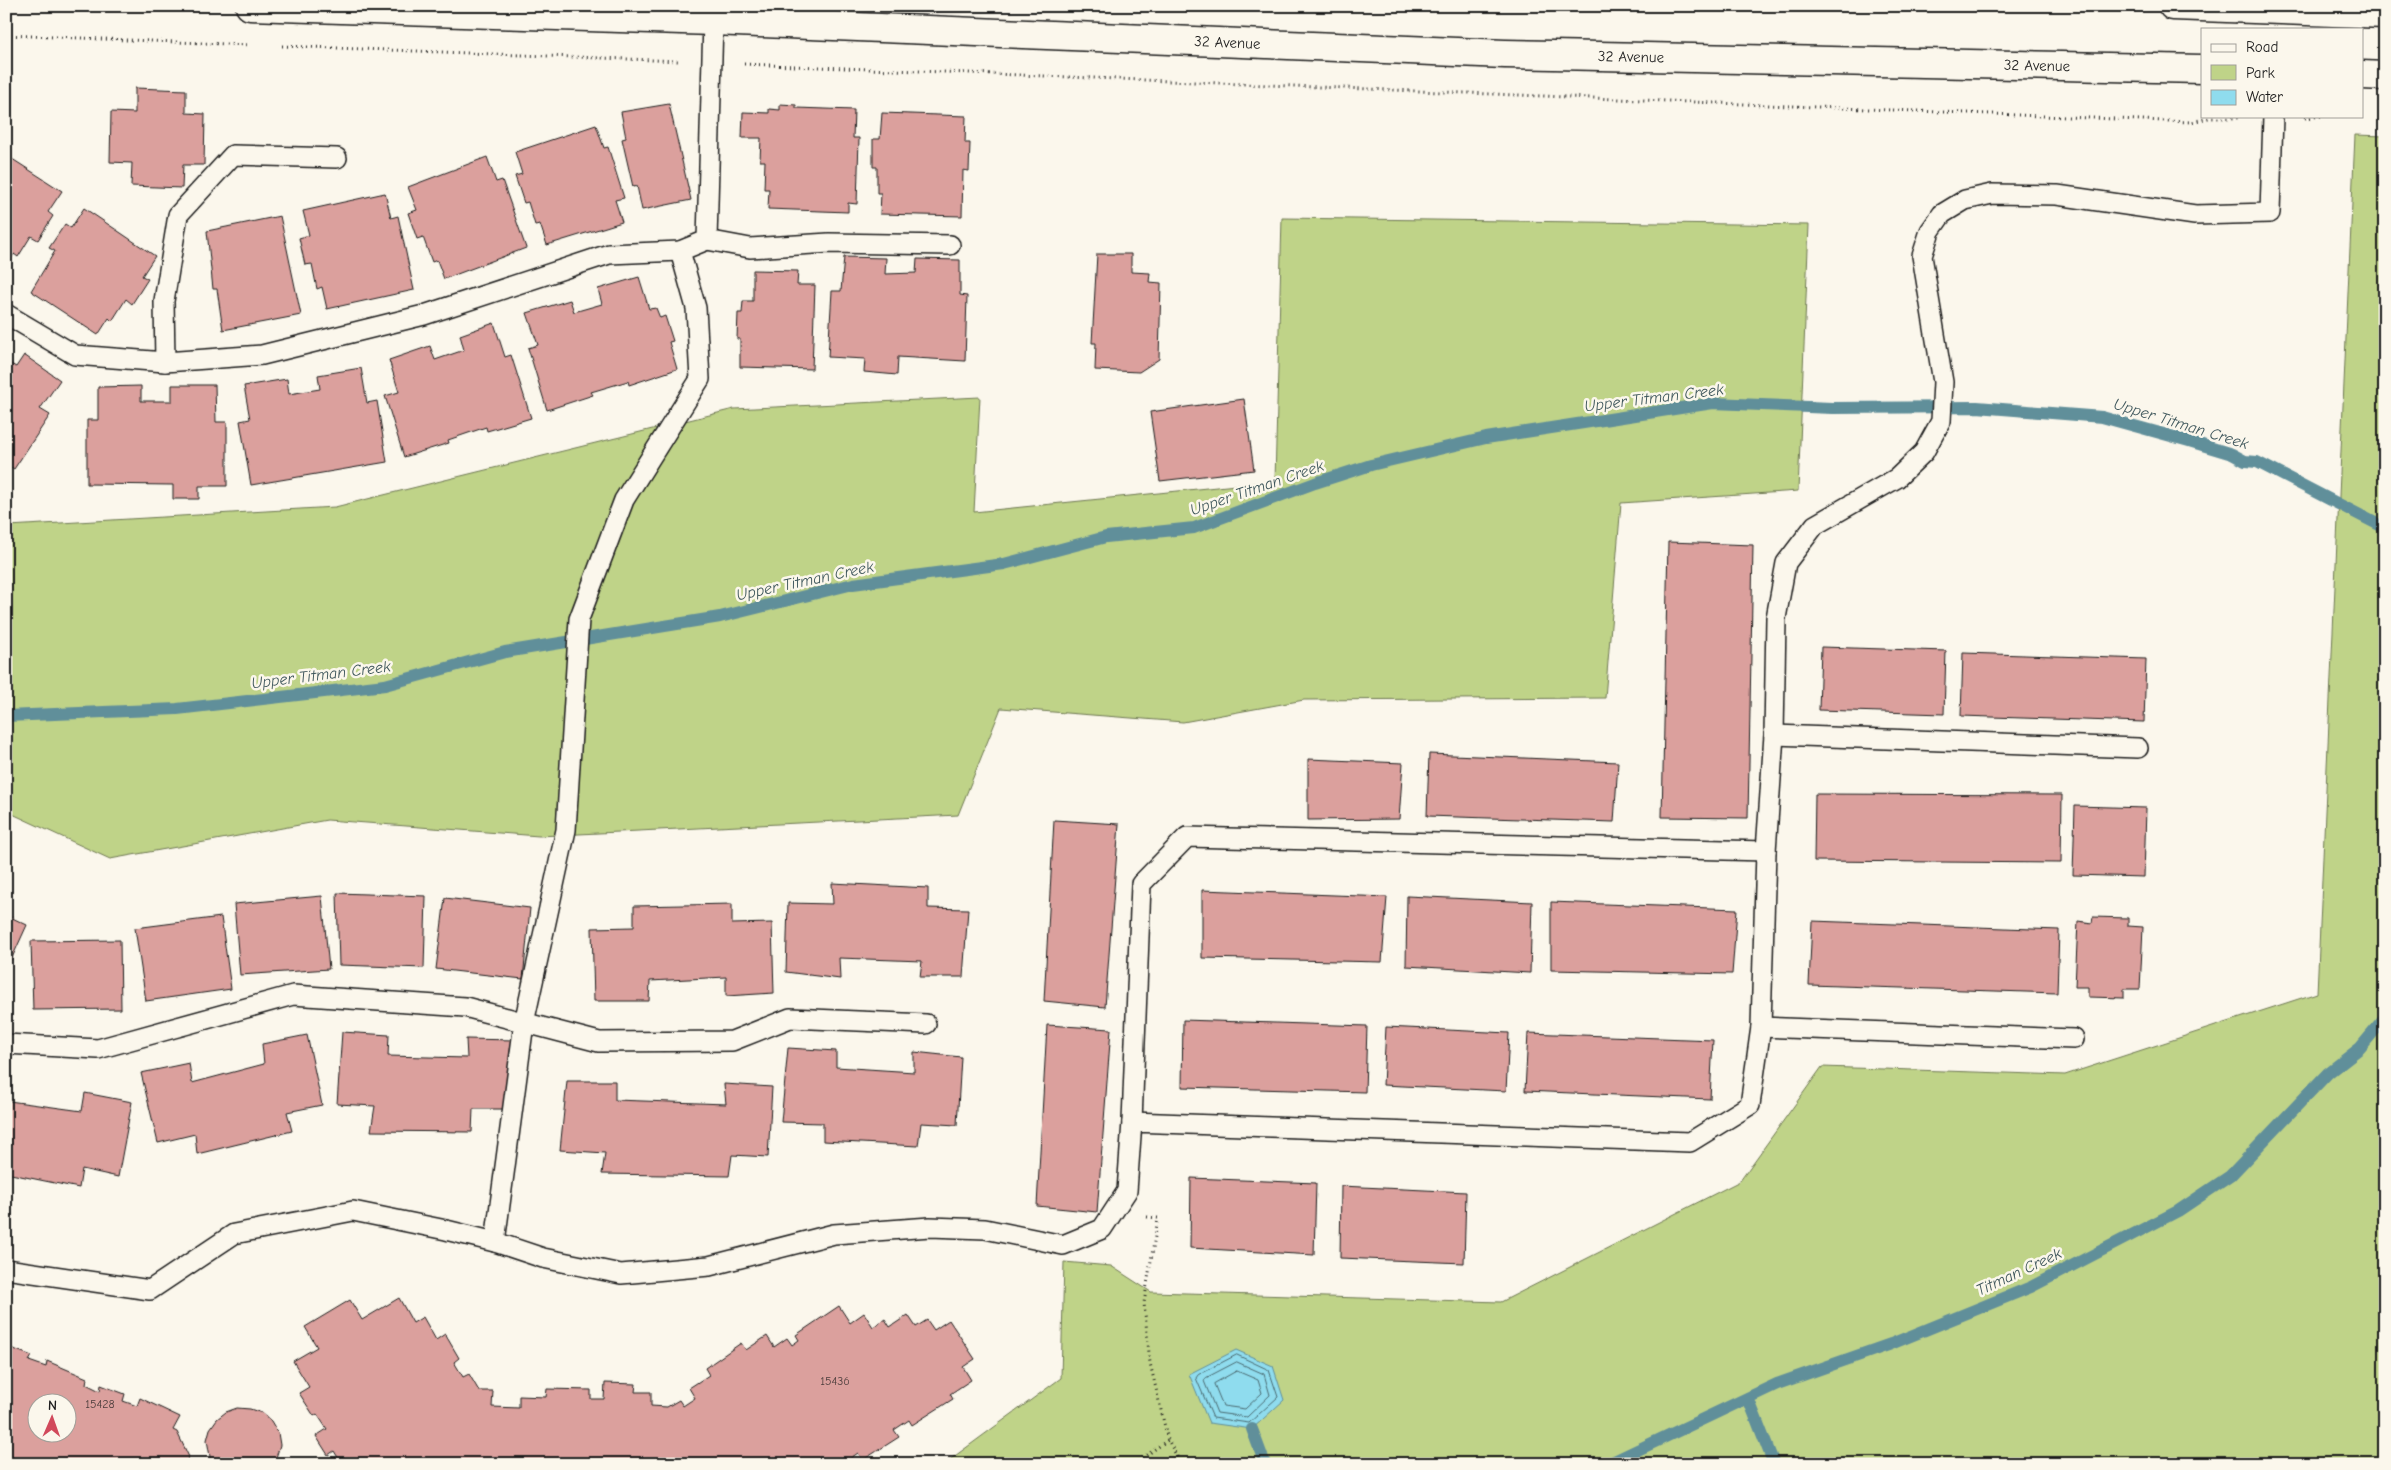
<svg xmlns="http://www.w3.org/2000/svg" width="2391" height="1470" font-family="'Comic Neue',sans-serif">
  <rect width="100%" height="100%" fill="#fbf7ec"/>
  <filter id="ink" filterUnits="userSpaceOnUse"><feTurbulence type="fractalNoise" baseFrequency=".02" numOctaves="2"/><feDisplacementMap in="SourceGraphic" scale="10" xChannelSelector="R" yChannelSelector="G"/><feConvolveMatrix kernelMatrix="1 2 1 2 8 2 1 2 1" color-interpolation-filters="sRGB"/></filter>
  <g filter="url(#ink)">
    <g fill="#bfd388" stroke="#6e7852">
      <polygon points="2355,135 2385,136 2385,1464 944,1464 1061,1378 1064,1262 1111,1266 1151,1292 1501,1302 1740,1181 1822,1067 2065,1075 2317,993"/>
      <polygon points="1282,218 1809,225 1798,491 1621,503 1605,698 1304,700 1183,722 1001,708 958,815 539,836 327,820 110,859 6,811 6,523 9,526 335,507 734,409 980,397 974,512 1275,481"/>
    </g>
    <polygon fill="#8fdcee" stroke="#618f9a" points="1236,1350 1273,1366 1284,1400 1252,1429 1209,1423 1189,1374"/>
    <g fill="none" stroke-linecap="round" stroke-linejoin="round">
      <g stroke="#4a6970" stroke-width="1">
        <polygon points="1237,1355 1269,1370 1278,1397 1249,1423 1213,1418 1196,1378 1198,1375"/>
        <polygon points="1237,1362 1264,1374 1270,1395 1247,1417 1217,1413 1204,1381 1206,1378"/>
        <polygon points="1237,1371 1258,1380 1262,1393 1245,1409 1223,1406 1214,1384"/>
      </g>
      <g stroke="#618f9a" stroke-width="12">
        <polyline points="6,716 177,709 385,685 505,652 720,617 853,584 1004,564 1106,537 1194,528 1315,483 1371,465 1486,438 1713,403 1832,408 1977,407 2102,417 2189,441 2232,454 2245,461 2257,462 2385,528"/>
        <polyline points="1748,1398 1774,1464"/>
        <polyline points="1252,1429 1265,1464"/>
        <polyline points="1608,1464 1777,1384 1891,1344 2031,1287 2178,1211 2230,1176 2328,1073 2360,1048 2385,1018"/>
      </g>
    </g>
    <g fill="#dba09d" stroke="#1c1c1c" fill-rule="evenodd">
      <polygon points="135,88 186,90 186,113 205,114 204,165 183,165 182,188 131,186 132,163 110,162 111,112 135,113"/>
      <polygon points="669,104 691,200 642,210 637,186 633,187 622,139 626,138 621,112"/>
      <polygon points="780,104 796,105 796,108 854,110 853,138 859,138 857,204 848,203 848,212 768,209 769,189 764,189 765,161 760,161 761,138 742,138 743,112 769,113 769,109 780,110"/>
      <polygon points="882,113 966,116 965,143 970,143 969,171 963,170 962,216 880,214 881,193 877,193 877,167 873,167 873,139 880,139"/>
      <polygon points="596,125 604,148 608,147 624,198 615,200 622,222 547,245 540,224 535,225 528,202 524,203 515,176 522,174 515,152"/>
      <polygon points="6,155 62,191 48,212 53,216 38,240 31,236 18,257 14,254 6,267"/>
      <polygon points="487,157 496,182 502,180 526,248 444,279 437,260 432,262 423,237 417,239 408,213 417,210 408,187"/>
      <polygon points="385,193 391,218 398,216 414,290 327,309 322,287 317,289 312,264 305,265 299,238 309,235 303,211"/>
      <polygon points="84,208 155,256 142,276 148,279 132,304 126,299 112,321 109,318 98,335 31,291 55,251 49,248 65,224 71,228"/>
      <polygon points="280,216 301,315 223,330 217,289 213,289 207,231"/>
      <polygon points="1097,254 1131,254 1131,272 1150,273 1149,282 1161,283 1159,359 1139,372 1095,370 1096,343 1092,343"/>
      <polygon points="844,257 886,258 885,274 916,273 917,259 960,260 960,295 967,296 965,361 898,357 897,375 864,372 865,359 828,357 832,291 841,291"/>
      <polygon points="753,270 798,271 797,285 815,285 812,369 740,367 740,339 737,339 738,313 742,313 743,301 753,301"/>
      <polygon points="639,277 649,309 656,308 660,318 665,316 673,341 669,342 677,369 629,385 628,381 591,392 593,395 547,410 528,348 538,345 527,313 570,300 574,312 602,304 598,289"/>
      <polygon points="494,323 505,357 511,355 531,418 487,431 486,427 448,440 449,443 404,457 385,396 399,392 389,360 430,346 435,360 464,350 460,335"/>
      <polygon points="24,355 60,380 40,409 50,415 14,469 6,464 6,361 16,367"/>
      <polygon points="361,368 367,403 377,401 387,462 251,485 240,421 250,419 244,386 287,379 289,394 320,389 318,375"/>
      <polygon points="172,385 215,385 216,422 227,422 227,486 199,486 199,499 173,499 173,485 87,484 87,420 98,420 98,387 141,386 141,401 172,401"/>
      <polygon points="1244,399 1254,470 1160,481 1150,412"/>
      <polygon points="1668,542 1753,545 1748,818 1662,817"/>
      <polygon points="1821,647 1946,651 1944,714 1819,710"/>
      <polygon points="1963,653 2146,659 2144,722 1961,716"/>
      <polygon points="1429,754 1618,762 1614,822 1427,816"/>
      <polygon points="1308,759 1403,763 1399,819 1308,820"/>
      <polygon points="1815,794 2062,795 2061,863 1814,861"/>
      <polygon points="2075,806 2146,808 2144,877 2073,875"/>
      <polygon points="1054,820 1119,824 1105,1007 1044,1001"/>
      <polygon points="832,883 928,888 928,908 968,909 963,977 920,977 922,961 839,958 840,979 786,972 788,903 833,904"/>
      <polygon points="1202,890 1387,897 1382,962 1202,958"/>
      <polygon points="337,893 426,896 424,968 339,965"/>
      <polygon points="322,896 329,969 240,975 234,904"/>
      <polygon points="1407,896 1532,902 1530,973 1406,966"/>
      <polygon points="445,898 530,908 523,979 436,969"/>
      <polygon points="1551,902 1737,909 1732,974 1551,970"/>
      <polygon points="732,904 732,924 772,923 774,993 726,996 726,977 650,981 649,1001 594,1001 592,928 634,927 634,906"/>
      <polygon points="6,915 27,925 6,971"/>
      <polygon points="221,917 231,989 146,1001 135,928"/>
      <polygon points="2093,917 2128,918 2128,926 2143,927 2140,989 2124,989 2124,998 2088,997 2088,987 2075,987 2078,921 2092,923"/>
      <polygon points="1812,921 2059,930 2057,993 1809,985"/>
      <polygon points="120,940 121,1009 33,1010 31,941"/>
      <polygon points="1183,1020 1367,1026 1365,1092 1182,1087"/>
      <polygon points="1047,1025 1111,1029 1097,1212 1037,1206"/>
      <polygon points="1386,1027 1509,1033 1506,1091 1383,1085"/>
      <polygon points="342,1032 389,1035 388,1056 467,1058 466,1039 514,1040 509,1109 473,1109 472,1132 371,1131 375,1106 337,1104"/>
      <polygon points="1528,1033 1713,1040 1710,1099 1525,1091"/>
      <polygon points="307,1035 322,1105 287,1112 292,1131 197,1154 195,1134 158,1143 141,1073 189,1063 192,1083 264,1064 262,1044"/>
      <polygon points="788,1048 836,1051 836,1067 914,1072 914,1052 961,1057 957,1125 921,1123 918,1146 823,1141 823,1123 781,1122"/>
      <polygon points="6,1081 10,1082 9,1101 82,1111 85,1093 132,1102 118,1177 82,1169 79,1188 6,1173"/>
      <polygon points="567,1081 615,1081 615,1100 726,1104 724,1084 772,1087 768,1157 732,1155 729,1176 602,1174 605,1153 560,1150"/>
      <polygon points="1191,1178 1316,1183 1314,1255 1190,1248"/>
      <polygon points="1341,1186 1466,1192 1464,1263 1340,1258"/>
      <polygon points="399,1298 413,1323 423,1317 436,1340 445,1334 459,1358 454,1362 463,1377 469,1374 479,1391 493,1391 492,1407 519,1408 519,1396 546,1397 547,1389 591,1390 591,1399 604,1399 605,1383 636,1384 635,1392 651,1392 651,1406 667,1407 679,1400 683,1406 695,1398 689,1388 709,1375 705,1368 741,1343 746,1350 767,1336 774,1347 787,1338 792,1345 799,1340 796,1335 839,1306 850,1323 864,1313 873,1327 885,1319 890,1327 908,1315 916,1327 927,1320 934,1330 949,1320 975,1359 963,1367 971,1380 950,1394 953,1399 912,1425 909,1420 894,1430 899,1437 863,1460 858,1453 842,1464 342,1464 334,1451 328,1455 316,1436 327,1429 317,1414 314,1416 299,1393 309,1387 293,1361 317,1347 305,1327 350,1300 362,1320"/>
      <path d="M6,1346l26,10 -3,5 17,6 1,-6 40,17 -1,6 14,7 1,-6 24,9 -2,7 14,5 3,-8 40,19 -7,13 4,2 12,25 -2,2 3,5h-184zM38,1402h30v30h-30z"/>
      <polygon points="237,1408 250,1409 262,1413 271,1421 278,1433 280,1445 274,1464 211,1462 207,1440 210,1429 217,1419 226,1412"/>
    </g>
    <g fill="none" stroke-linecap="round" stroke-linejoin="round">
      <g stroke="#1c1c1c" stroke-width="22">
        <g id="lane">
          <polyline points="707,240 750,248 829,243 950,245"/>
          <polyline points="6,314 75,355 165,362 262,355 424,315 609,254 680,251 707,240 713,21"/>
          <polyline points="165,362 164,301 178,215 233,155 337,158"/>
          <polyline points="1774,735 2138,748"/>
          <polyline points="1761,1027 2074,1039"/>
          <polyline points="6,1044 98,1049 293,995 465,1007 599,1042 732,1041 790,1018 926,1024"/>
          <polyline points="1132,1122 1141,884 1187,837 1766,851"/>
          <polyline points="495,1242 524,1023 566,830 579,619 624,500 700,379 696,308 680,251"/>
          <polyline points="6,1269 150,1290 234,1234 353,1211 446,1230 495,1242 543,1258 621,1274 709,1266 834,1234 930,1227 985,1229 1063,1245 1102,1229 1127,1191 1132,1122 1690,1142 1750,1105 1761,1027 1766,851 1774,735 1776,618 1786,563 1815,525 1897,478 1924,452 1941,421 1943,382 1922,256 1930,231 1942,214 1965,200 1992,194 2057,195 2195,215 2270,213 2273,116"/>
        </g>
      </g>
      <g stroke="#1c1c1c" stroke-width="31">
        <g id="secondary">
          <path id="s1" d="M250,6l463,15 792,33 697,15"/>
          <polyline points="2173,6 2385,14"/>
          <polyline points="2362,75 2385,76"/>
        </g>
      </g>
      <g stroke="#1c1c1c" stroke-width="3" stroke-dasharray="1 4" stroke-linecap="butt">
        <polyline points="6,35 250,45"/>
        <polyline points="282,46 680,61"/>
        <polyline points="744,64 2191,122 2209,118 2241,118"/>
        <polyline points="2305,118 2322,116"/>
        <polyline points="1147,1217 1158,1218 1144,1303 1150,1363 1168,1440 1181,1464"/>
        <polyline points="1134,1464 1168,1440"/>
      </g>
      <use href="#lane" stroke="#fbf7ec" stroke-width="19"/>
      <use href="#secondary" stroke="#fbf7ec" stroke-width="28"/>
    </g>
  </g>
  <g text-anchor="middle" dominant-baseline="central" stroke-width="5" stroke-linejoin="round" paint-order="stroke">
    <g font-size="12" fill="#4c3d3c">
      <text x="835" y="1381">15436</text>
      <text x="100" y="1404">15428</text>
    </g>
    <g font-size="15" fill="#1c1c1c" stroke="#fbf7ec">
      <text stroke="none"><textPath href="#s1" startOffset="978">32 Avenue</textPath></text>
      <text stroke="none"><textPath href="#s1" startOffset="1382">32 Avenue</textPath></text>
      <text stroke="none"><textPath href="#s1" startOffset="1788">32 Avenue</textPath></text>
    </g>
    <g font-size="16" font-style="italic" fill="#3e565b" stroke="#fbf7ec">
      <text transform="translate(1654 398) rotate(-7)">Upper Titman Creek</text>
      <text transform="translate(2181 424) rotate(17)">Upper Titman Creek</text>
      <text transform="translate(1257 488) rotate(-19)">Upper Titman Creek</text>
      <text transform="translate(805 581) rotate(-12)">Upper Titman Creek</text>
      <text transform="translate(321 675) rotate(-7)">Upper Titman Creek</text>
      <text transform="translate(2019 1272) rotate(-25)">Titman Creek</text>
    </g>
  </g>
  <rect width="2391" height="1470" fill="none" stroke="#fbf7ec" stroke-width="25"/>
  <rect x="12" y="12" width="2366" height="1445" fill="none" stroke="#1c1c1c" stroke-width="2" filter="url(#ink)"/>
  <rect x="2201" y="28" width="162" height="90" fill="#fbf7ec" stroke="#a29f99"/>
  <rect x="2211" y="44" width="25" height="8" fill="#fbf7ec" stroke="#a29f99"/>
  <text x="2246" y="52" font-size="15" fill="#1c1c1c">Road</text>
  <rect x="2211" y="65" width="25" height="15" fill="#bfd388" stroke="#a29f99"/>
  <text x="2246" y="78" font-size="15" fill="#1c1c1c">Park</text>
  <rect x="2211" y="90" width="25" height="15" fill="#8fdcee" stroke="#a29f99"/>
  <text x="2246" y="102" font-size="15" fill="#1c1c1c">Water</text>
  <g transform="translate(52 1418) rotate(2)"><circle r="24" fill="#fbf7ec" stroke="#a29f99"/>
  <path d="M0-4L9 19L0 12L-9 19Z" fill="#d1495b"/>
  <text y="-8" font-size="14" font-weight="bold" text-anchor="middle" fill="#1c1c1c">N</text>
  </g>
</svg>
